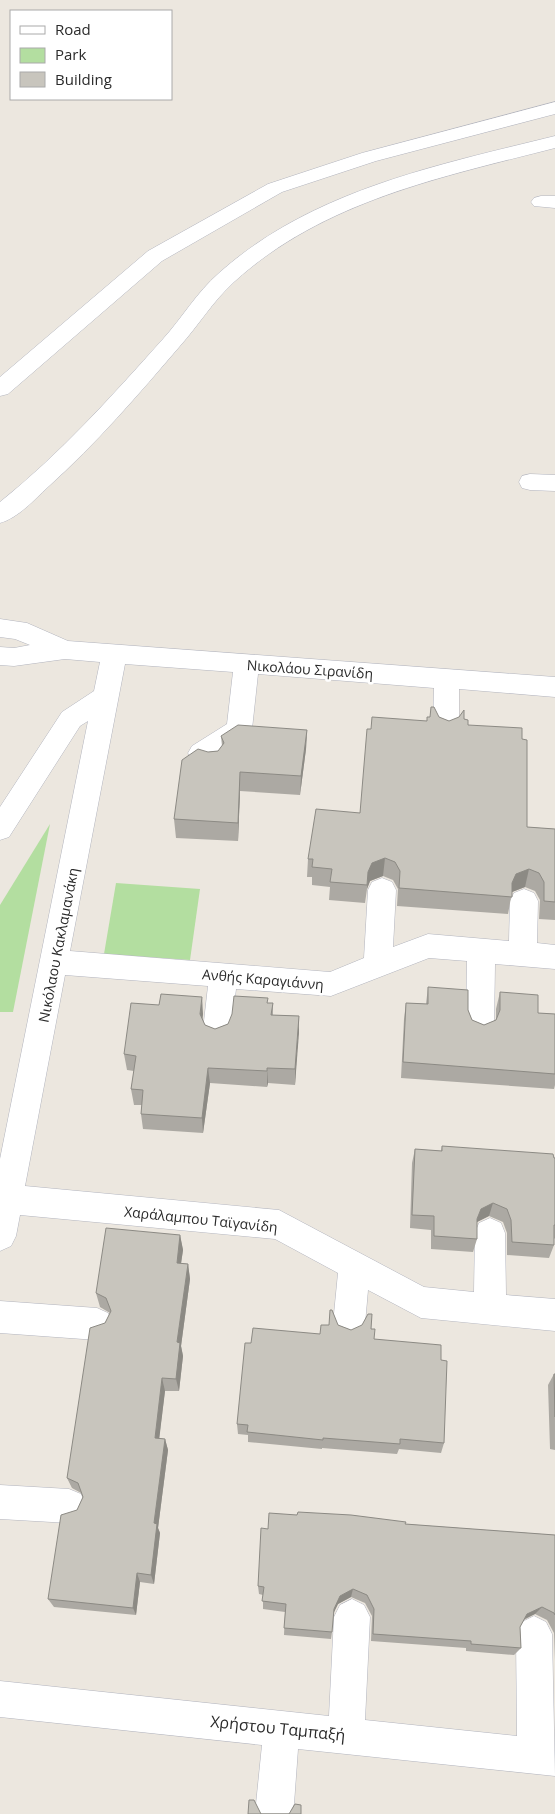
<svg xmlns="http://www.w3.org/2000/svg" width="555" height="1814" font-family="'Open Sans',sans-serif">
  <rect width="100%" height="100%" fill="#ece7df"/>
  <g fill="#b3dea0">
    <polygon points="50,824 13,1012 0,1012 0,905"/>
    <polygon points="116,883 200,889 190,960 104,954"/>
  </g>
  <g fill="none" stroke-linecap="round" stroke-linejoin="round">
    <g stroke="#b2b4be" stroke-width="1">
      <g id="street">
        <polygon points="555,102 555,114 376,161 282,192 162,261 8,394 0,396 0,377 148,251 268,184 362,153"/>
        <path d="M555,136v12c-113,29 -232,53 -321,134 -21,19 -36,44 -54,64 -42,49 -84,98 -132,141 -14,13 -30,31 -48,36v-21c60,-48 111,-105 163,-163 19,-21 34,-47 56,-66 93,-83 219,-108 336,-137z"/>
        <polygon points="541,196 555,196 555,208 534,206 531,202 534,198"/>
        <polygon points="530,474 555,475 555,491 530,490 522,488 519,482 522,476"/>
        <path d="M0,619l27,4 41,18 487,36v20l-96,-8v39l-4,7 -9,3 -9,-3 -4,-7 1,-40 -176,-14 -6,55 -4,7 -28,18 3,7 -4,7c-14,5 -24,-2 -31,-15l4,-7 35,-22 6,-52 -108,-8 -55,287 260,21 34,-14 4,-68 4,-8 10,-4 10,4 4,8 -3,57 35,-13 81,7 1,-40 4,-8 10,-4 10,4 4,8 -1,42 18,2v24l-60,-5 -1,62 -4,9 -10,4 -10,-4 -4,-9 1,-65 -38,-3 -98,38 -95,-7 -5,41 -4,9 -10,4 -10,-4 -4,-9 5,-44 -143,-11 -40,211 254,24 145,77 50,5 1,-59 4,-10 11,-5 11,5 4,10 1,62 49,4v32l-134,-13 -53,-28 -3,34 -5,11 -11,5 -11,-5 -5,-11 5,-51 -63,-34 -255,-24 -4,21 -5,10 -11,5v-92l88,-438 -8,5 -71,111 -9,3v-33l62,-95 32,-21 6,-29 -35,-3 -51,7 -14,-1v-18l14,1 16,-3 -15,-6 -15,-2z"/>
        <polygon points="0,1301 97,1308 108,1313 113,1324 108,1335 97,1340 0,1333"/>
        <polygon points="0,1485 69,1489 81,1494 86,1506 81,1518 69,1523 0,1519"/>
        <polygon points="352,1599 364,1605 370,1617 365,1720 517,1736 516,1634 522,1622 534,1616 546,1622 552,1634 555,1776 298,1749 294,1804 289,1814 261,1814 256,1804 262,1745 0,1717 0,1681 329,1716 334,1617 340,1605"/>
      </g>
    </g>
    <use href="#street" fill="#fff" fill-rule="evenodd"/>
  </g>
  <g fill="#aca9a3">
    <polygon points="439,717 449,721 464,719 468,725 527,827 555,829 555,920 539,919 540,900 535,891 525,887 512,892 508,914 397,906 398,889 393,880 383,876 370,881 367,889 365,903 329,900 330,887 312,885 312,877 307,877 308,859 360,813 371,729 426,721"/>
    <polygon points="307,730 306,749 300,795 240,791 238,841 176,838 174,819 208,752 218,751 222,746 221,736"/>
    <polygon points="428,987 468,1010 472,1020 484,1025 496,1020 496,1009 500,992 538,1013 555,1014 555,1085 554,1089 401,1078 404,1019 406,1003 426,1004"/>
    <polygon points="268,1003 273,1003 273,1015 299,1016 295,1085 268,1083 267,1087 210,1083 203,1133 143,1129 141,1114 142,1105 134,1105 131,1089 134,1071 127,1070 124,1054 203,1014 202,1020 205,1025 215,1029 228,1024"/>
    <polygon points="442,1146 555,1158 555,1239 554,1238 554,1245 549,1258 507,1255 507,1233 503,1222 489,1216 477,1222 477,1239 473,1252 431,1249 431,1230 410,1228 412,1163 415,1149 441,1151"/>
    <polygon points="180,1235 183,1250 181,1263 188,1264 190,1279 181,1346 183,1356 179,1391 165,1391 159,1438 165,1439 168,1450 158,1528 160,1533 154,1584 140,1582 136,1615 54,1607 48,1599 77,1510 83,1497 81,1493 72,1488 67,1478 105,1323 110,1313 100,1307 96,1293"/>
    <polygon points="328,1325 338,1325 351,1330 371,1329 374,1339 441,1360 444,1443 441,1453 399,1449 397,1454 322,1448 322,1449 248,1442 248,1435 238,1434 237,1424 251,1343 320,1334"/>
    <polygon points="554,1374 555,1374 555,1450 550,1449 548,1385"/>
    <polygon points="405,1524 555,1535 555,1661 554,1633 547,1620 535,1614 524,1620 520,1627 521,1648 514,1655 466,1651 466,1648 371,1641 372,1616 365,1603 351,1597 338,1604 333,1614 332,1632 331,1639 284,1635 285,1612 263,1609 263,1595 259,1594 258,1586 268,1529"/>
  </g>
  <g fill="#8c8a84">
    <polygon points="307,730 306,749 300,795 301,776"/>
    <polygon points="240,772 240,791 238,841 238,823"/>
    <polygon points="385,858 383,876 370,881 367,889 368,872 372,863"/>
    <polygon points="529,869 525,887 512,892 512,883 516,874"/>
    <polygon points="202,997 203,1014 201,1031 200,1014"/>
    <polygon points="299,1016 299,1033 295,1085 295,1069"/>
    <polygon points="208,1068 210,1083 203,1133 202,1118"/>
    <polygon points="267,1068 268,1083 267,1087"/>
    <polygon points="493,1203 489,1216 477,1222 477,1219 481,1209"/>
    <polygon points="180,1235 183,1250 179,1277 177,1263"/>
    <polygon points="188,1264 190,1279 181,1346 183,1356 179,1391 176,1379 177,1342"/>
    <polygon points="162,1378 165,1391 158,1449 155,1438"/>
    <polygon points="165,1439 168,1450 158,1528 160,1533 154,1584 151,1575 154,1523"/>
    <polygon points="137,1573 140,1582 136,1615 133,1608"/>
    <polygon points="353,1589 351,1597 338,1604 332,1616 334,1609 340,1596"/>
    <polygon points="542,1607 535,1614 520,1621 527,1614"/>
  </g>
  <g fill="#c8c5bd" stroke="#8c8a84">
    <polygon points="431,707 434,707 439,717 449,721 459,717 464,710 464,719 468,720 468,725 522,728 522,739 527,740 527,827 555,829 555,902 544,901 544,882 539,873 529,869 516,874 512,883 512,897 399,888 400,871 395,862 385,858 372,863 368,872 367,885 330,882 332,869 312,867 313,859 308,859 316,809 360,813 367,729 371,729 372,717 427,721 427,717 430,717"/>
    <polygon points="238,725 307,730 301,776 240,772 238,823 174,819 182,760 198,749 208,752 218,751 224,743 221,736"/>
    <polygon points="428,987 468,990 468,1010 472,1020 484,1025 496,1020 500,1010 500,992 538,995 538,1013 555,1014 555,1074 403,1062 406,1003 428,1004"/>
    <polygon points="161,994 202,997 200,1014 205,1025 215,1029 228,1024 232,1014 234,996 268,998 267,1003 273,1003 271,1015 299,1016 295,1069 267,1068 267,1071 208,1068 202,1118 141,1114 143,1090 131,1089 136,1056 124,1054 131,1003 159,1005"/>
    <polygon points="442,1146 553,1154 554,1158 555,1158 555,1225 554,1225 554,1245 512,1242 511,1220 507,1209 493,1203 481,1209 477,1219 477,1239 434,1236 434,1216 412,1215 415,1149 442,1151"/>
    <polygon points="106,1228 180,1235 177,1263 188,1264 177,1342 180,1343 176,1379 162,1378 155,1438 165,1439 154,1523 157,1524 151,1575 137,1573 133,1608 48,1599 61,1515 77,1510 83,1497 78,1483 67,1478 90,1328 105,1323 111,1311 106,1298 96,1293"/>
    <polygon points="330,1310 332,1310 338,1325 351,1330 362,1325 368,1314 372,1314 371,1329 375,1329 374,1339 441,1345 441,1360 447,1361 444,1443 400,1439 400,1444 323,1438 323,1440 247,1432 248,1425 237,1424 245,1343 251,1343 253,1328 320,1334 321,1325 329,1325"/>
    <polygon points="554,1374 555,1374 555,1417"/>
    <polygon points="298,1512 351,1515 406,1522 405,1524 555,1535 555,1615 554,1613 542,1607 527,1614 520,1627 521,1648 471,1644 471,1641 373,1634 374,1609 367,1595 353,1589 340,1596 334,1609 332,1632 284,1628 286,1604 262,1601 264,1587 258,1586 261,1528 268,1529 269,1513 297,1515"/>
    <polygon points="249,1800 254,1800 261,1814 289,1814 295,1804 301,1805 301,1814 248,1814"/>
  </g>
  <g text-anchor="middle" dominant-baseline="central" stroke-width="5" stroke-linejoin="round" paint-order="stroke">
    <g font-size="14" fill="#2b2b2b" stroke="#fff">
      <text transform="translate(310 669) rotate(4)">Νικολάου Σιρανίδη</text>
      <text transform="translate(58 945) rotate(-79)">Νικόλαου Κακλαμανάκη</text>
      <text transform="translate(263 979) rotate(5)">Ανθής Καραγιάννη</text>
      <text transform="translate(201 1219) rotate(6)">Χαράλαμπου Ταϊγανίδη</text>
    </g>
    <g font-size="16" fill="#2b2b2b" stroke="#fff">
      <text transform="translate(278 1728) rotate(6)">Χρήστου Ταμπαξή</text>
    </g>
  </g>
  <rect x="10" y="10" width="162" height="90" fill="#ffffff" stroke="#aaaaaa"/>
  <rect x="20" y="26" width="25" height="8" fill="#ffffff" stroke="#aaaaaa"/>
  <text x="55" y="35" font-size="15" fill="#2b2b2b">Road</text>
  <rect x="20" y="48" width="25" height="15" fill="#b3dea0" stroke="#aaaaaa"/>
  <text x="55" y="60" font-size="15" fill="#2b2b2b">Park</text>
  <rect x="20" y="72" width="25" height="15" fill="#c8c5bd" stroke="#aaaaaa"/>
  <text x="55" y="85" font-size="15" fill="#2b2b2b">Building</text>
</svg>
